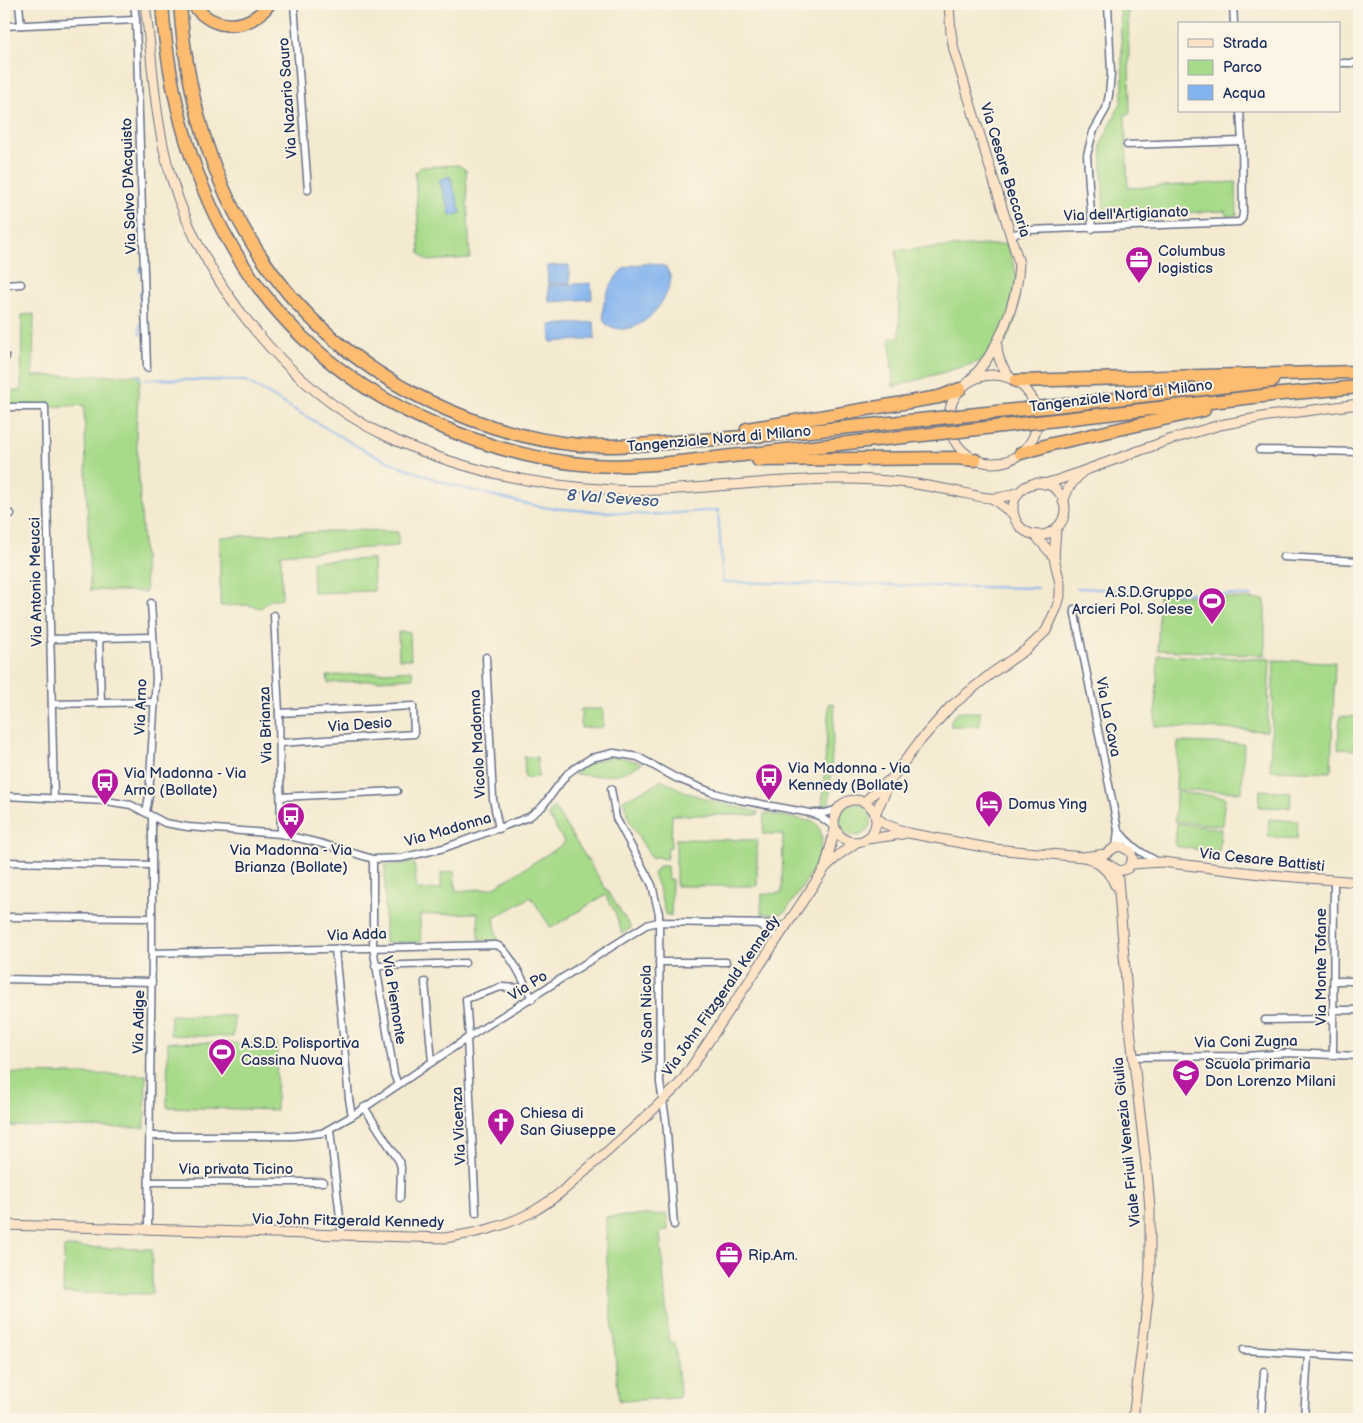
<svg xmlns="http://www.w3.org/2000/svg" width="1363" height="1423" font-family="'Balsamiq Sans',sans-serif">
  <rect width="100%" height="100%" fill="#fcf5e5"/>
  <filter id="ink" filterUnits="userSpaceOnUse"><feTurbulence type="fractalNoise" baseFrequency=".02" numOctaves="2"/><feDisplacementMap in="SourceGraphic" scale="10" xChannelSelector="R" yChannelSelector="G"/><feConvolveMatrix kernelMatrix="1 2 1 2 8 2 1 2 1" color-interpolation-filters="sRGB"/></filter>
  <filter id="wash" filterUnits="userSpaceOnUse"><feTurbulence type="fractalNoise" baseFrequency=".0096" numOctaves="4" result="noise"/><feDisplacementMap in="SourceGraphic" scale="20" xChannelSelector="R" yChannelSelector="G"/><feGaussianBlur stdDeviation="1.12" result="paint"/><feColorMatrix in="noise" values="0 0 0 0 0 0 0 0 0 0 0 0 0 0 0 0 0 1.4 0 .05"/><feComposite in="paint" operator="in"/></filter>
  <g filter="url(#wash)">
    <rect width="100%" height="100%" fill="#f4ead0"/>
    <g fill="#a7da89" stroke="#618474">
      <polygon points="1120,4 1128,4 1130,114 1125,114 1128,188 1236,182 1237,215 1226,216 1225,211 1104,216 1101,144 1121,103 1123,88"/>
      <polygon points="458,165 466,170 470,258 428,261 420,254 415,173 421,167"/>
      <path d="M1007,244c3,11 8,23 10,34 5,34 -4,65 -35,83l-89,26 -3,-49 10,-1 -4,-87z"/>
      <polygon points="34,314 33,376 141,375 138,396 136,432 146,592 90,590 84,405 46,407 4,405 4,391 21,391 22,315"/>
      <polygon points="357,530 398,532 398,546 281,554 282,598 270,600 261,608 247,605 220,606 220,537"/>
      <polygon points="373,559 374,591 313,593 312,561"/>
      <polygon points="1159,594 1265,600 1265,655 1158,650"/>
      <polygon points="398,632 410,632 411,659 399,659"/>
      <polygon points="1158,655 1270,659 1267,731 1155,726"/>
      <polygon points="1274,660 1335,662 1331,772 1270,770"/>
      <polygon points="412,670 413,678 328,683 327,676"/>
      <polygon points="829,703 835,704 829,805 822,807"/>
      <polygon points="581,709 603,709 603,727 581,728"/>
      <polygon points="958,712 980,712 980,726 951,726 951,720"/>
      <polygon points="1340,716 1359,717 1359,750 1338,749"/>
      <polygon points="1178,742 1244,744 1242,792 1176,790"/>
      <polygon points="524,757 537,757 539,777 525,778"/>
      <path d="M614,757l10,1 18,5c-20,15 -45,14 -69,11l22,-13z"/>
      <polygon points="662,780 686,792 712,801 758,812 758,815 672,815 671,847 668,847 667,859 659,858 658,856 652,859 631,824 623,800 651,787"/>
      <polygon points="1260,790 1291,792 1290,808 1259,807"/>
      <polygon points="1176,792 1225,797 1222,826 1175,821"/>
      <circle cx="855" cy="820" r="16"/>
      <polygon points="554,807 631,928 622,934 615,912 605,895 551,928 531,897 494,918 498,941 479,940 478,913 420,915 421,942 385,943 385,865 404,864 414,862 417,890 441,889 441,873 454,871 456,891 493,888 565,843 548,815"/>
      <path d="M764,813l51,9c22,23 -16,69 -29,89l-5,3h-20l1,-20 20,-1 1,-59h-20z"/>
      <polygon points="1269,819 1298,821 1297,839 1268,837"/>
      <polygon points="1177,823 1221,829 1219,853 1175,846"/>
      <polygon points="676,839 757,840 757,886 676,886"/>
      <polygon points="659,866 667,866 668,879 672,879 671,916 665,914 660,892 653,874"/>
      <polygon points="171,1015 234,1016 233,1037 170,1035"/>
      <polygon points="168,1042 277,1044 276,1110 167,1107"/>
      <polygon points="4,1073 146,1075 145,1128 4,1126"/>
      <polygon points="667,1214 668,1230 660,1232 669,1342 675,1343 680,1394 678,1398 619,1401 606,1250 606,1217"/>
      <polygon points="64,1247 152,1249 152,1294 63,1293"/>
    </g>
    <g fill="#82b3ee" stroke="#4e71a6">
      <polygon points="450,176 461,213 451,216 439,180"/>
      <path d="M652,263l14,4 5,11c-3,26 -36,65 -65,46 -10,-13 6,-48 19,-56 8,-4 18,-4 27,-5z"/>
      <polygon points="569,265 570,283 548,284 547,266"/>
      <polygon points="591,283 592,299 549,302 548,286"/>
      <polygon points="594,322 595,339 551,342 550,325"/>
    </g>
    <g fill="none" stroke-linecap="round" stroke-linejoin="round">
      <g stroke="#82b3ee" stroke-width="2">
        <polyline points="140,267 140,273"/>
        <polyline points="140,291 140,303"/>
        <polyline points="140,335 140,324"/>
        <polyline points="138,375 141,379"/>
        <polyline points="145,379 246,381 360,448 392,463 448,484 522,503 549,508 651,515 718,510 723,582 1038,588"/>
        <polyline points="1077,588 1252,596"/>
      </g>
    </g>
  </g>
  <g filter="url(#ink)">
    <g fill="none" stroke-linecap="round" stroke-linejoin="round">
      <g stroke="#677086" stroke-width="9">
        <g id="street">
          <polyline points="19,4 21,25"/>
          <polyline points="134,4 136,20 147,368"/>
          <polyline points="294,4 308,190"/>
          <polyline points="1233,4 1234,24"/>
          <polyline points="4,26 136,20"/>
          <polyline points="1339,63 1359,63"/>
          <polyline points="1127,145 1242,141"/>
          <polyline points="1092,229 1087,155 1093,132 1106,109 1109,95 1111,73 1108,4"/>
          <polyline points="1011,235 1029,230 1239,222 1242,219 1243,213 1242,141 1240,111"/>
          <polyline points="4,285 21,284"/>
          <polyline points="4,357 6,357"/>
          <polyline points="4,407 45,407 54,798"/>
          <polyline points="1259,450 1359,452"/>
          <polyline points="4,513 11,514"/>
          <polyline points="1283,557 1359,561"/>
          <path d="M1074,609l44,221c11,14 21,22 37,30"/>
          <polyline points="274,615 279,713 281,834"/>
          <polyline points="50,639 152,637"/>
          <polyline points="99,639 101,703"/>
          <polyline points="486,657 493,799 499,829"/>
          <polyline points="52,704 155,702"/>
          <polyline points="279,713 413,706 414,734 280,743"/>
          <polyline points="611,789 616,818 652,885 659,914 660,1083 666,1120 674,1225"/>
          <polyline points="4,796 106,801 131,805 165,823 188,827 281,834 323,844 373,859 401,858 444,848 529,817 542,807 567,774 575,768 591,758 614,753 638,757 676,778 711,792 740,800 810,813 819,816 835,827"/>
          <polyline points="281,797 397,791"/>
          <polyline points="146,812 149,796 156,678 151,603"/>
          <polyline points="814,813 825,813 838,809"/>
          <polyline points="1116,847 1118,830 1123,846"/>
          <polyline points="373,859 373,947 394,1074 398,1085"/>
          <polyline points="4,862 151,865"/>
          <polyline points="4,917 152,918"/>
          <polyline points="758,924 779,938"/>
          <polyline points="335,949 349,1099 352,1116"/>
          <path d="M152,953l344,-8c13,3 30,41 36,54"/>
          <polyline points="659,962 726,962"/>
          <polyline points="375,966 465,963"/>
          <polyline points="4,979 152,982"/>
          <polyline points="1334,981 1359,981"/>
          <polyline points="425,982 432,1062"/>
          <polyline points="1333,1010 1359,1010"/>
          <polyline points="1265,1020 1333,1019"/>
          <polyline points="469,1037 466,999 501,987 520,988 525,985"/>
          <polyline points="467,1039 476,1213"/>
          <polyline points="1333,1054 1334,881"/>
          <polyline points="1132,1057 1245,1056 1287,1053 1359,1056"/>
          <polyline points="364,1107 399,1161 401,1167 400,1198"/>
          <polyline points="330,1130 342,1235"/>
          <polyline points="149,1136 293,1136 322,1133 352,1116 469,1037 646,925 658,922 776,924 786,928"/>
          <polyline points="149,1182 323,1182"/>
          <polyline points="148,1228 152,953 152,817"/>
          <polyline points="1243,1350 1359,1357"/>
          <polyline points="1261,1419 1264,1371"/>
          <polyline points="1304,1419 1308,1354"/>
        </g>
      </g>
      <g stroke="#677086" stroke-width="11">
        <g id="secondary">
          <path d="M145,4c8,57 9,117 26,173 32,105 115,211 215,259 71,33 149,50 227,54 64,3 128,-8 192,-10 37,-2 74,-1 111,4 18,3 35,6 52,10 9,2 19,5 29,4 8,-1 15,-3 22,-6"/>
          <path d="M949,4l2,29 3,17 65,213c-1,39 -21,89 -49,117"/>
          <path d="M997,344c0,14 5,23 13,33"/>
          <circle cx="993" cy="419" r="44"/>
          <circle cx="1039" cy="509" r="26"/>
          <polyline points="1044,484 1061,479 1169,440 1220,425 1268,416 1359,404"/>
          <polyline points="993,499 1014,515"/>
          <polyline points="1063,502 1069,487 1082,472"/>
          <polyline points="1035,535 1054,557"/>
          <circle cx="855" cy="821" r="21"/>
          <polyline points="864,802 888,781"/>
          <polyline points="875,814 892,778 919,742 950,707 992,673 1027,649 1046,631 1057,607 1060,596 1060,583 1054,558 1056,528"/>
          <path d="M876,817l9,7 23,9 86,16 89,8 23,-3 8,-6 6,-2 10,5 3,8 -5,9c-12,7 -14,-3 -25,-6 -6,-2 -13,-3 -20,-5"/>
          <polyline points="867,839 903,834"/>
          <path d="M1094,861c10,6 17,13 21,24"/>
          <polyline points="1132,864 1162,862 1269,875 1359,882"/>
          <polyline points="827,866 840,854 857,842"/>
          <polyline points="1115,870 1118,879 1129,1020 1147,1173 1150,1209 1150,1268 1148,1298 1133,1419"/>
          <path d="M4,1225l441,13c31,-5 59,-11 87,-26 26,-14 47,-36 69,-55 28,-25 56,-49 81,-76l143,-213 10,-39"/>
        </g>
      </g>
      <g stroke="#677086" stroke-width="15">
        <g id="highway">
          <path d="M162,4c14,186 95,344 273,420 50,22 101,37 156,41 51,3 102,-5 152,-10 66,-8 132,-15 198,-22"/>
          <path d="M180,4c12,170 87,316 244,395 49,24 100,41 155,46 41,3 81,-2 122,-5 79,-5 158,-14 238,-22"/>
          <path d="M193,4c20,28 56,27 76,0"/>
          <polyline points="1016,381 1355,372"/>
          <polyline points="1046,407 1272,381"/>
          <polyline points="958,416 1025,409"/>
          <polyline points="1047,421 1271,395 1359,387"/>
          <polyline points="747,429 939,397 960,389"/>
          <polyline points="960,431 1028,423"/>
          <polyline points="1021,453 1052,444 1204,410"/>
          <polyline points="758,460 956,458 975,460"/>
        </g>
      </g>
      <use href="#street" stroke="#fff" stroke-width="6"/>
      <use href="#secondary" stroke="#fee4c6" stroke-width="9"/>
      <use href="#highway" stroke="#fdbc70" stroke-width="12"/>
      <g stroke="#677086" stroke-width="15" stroke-linecap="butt">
        <g id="highway-bridge">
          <polyline points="1025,409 1046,407"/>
          <polyline points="939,418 958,416"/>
          <polyline points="1028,423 1047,421"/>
          <polyline points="941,433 960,431"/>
        </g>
      </g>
      <use href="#highway-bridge" stroke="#fdbc70" stroke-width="12"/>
    </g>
  </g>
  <defs>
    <g id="office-pin" transform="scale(1.4375)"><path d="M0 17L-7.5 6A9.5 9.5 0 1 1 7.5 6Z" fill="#b5179e" stroke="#fcf5e5"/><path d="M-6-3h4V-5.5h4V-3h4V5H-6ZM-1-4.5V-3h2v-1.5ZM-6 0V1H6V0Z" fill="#fff"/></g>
    <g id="stadium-pin" transform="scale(1.4375)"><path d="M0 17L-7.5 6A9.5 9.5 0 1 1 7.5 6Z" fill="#b5179e" stroke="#fcf5e5"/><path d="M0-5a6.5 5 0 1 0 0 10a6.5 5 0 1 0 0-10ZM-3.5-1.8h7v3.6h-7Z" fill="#fff"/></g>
    <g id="bus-pin" transform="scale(1.4375)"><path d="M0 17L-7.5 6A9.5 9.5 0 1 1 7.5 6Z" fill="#b5179e" stroke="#fcf5e5"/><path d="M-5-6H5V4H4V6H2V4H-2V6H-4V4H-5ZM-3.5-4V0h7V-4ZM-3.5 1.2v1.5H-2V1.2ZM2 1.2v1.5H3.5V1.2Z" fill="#fff"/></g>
    <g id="hotel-pin" transform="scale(1.4375)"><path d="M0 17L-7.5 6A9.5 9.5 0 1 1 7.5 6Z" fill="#b5179e" stroke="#fcf5e5"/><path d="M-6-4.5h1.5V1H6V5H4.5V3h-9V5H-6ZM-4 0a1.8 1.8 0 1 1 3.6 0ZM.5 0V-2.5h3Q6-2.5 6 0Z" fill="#fff"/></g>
    <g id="school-pin" transform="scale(1.4375)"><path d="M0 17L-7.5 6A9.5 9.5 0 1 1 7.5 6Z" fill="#b5179e" stroke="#fcf5e5"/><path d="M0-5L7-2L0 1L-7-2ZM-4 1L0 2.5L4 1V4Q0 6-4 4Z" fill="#fff"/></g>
    <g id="church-pin" transform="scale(1.4375)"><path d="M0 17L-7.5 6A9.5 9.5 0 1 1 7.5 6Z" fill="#b5179e" stroke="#fcf5e5"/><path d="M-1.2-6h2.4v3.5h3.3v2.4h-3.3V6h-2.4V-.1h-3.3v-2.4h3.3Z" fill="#fff"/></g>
  </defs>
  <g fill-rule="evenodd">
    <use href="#office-pin" x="1139" y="260"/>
    <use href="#stadium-pin" x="1212" y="601"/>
    <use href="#bus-pin" x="769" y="777"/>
    <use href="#bus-pin" x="105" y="782"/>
    <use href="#hotel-pin" x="989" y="804"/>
    <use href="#bus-pin" x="291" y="816"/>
    <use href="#stadium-pin" x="222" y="1052"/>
    <use href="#school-pin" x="1186" y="1073"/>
    <use href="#church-pin" x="501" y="1122"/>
    <use href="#office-pin" x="729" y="1255"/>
  </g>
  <g text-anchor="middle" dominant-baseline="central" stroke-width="4" stroke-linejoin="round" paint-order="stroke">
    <g font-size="15" fill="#1b2f5e" stroke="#fcf5e5">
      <text transform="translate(288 98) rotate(-94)">Via Nazario Sauro</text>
      <text transform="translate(1005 170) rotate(73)">Via Cesare Beccaria</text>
      <text transform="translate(129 186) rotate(-92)">Via Salvo D'Acquisto</text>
      <text transform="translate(1126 214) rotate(-2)">Via dell'Artigianato</text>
      <text transform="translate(1121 396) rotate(-7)">Tangenziale Nord di Milano</text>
      <text transform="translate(719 439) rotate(-5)">Tangenziale Nord di Milano</text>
      <text transform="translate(36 582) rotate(-91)">Via Antonio Meucci</text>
      <text transform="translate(141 707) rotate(-88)">Via Arno</text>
      <text transform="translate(1108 717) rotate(79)">Via La Cava</text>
      <text transform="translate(266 725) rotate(-92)">Via Brianza</text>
      <text transform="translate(360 725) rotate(-4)">Via Desio</text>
      <text transform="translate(478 744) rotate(-93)">Vicolo Madonna</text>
      <text transform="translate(448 830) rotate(-16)">Via Madonna</text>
      <text transform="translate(1262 860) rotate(6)">Via Cesare Battisti</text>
      <text transform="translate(357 935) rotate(-2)">Via Adda</text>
      <text transform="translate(1321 967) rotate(-90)">Via Monte Tofane</text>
      <text transform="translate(528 986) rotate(-32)">Via Po</text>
      <text transform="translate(721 996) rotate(-55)">Via John Fitzgerald Kennedy</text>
      <text transform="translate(394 1000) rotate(81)">Via Piemonte</text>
      <text transform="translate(647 1014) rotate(-91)">Via San Nicola</text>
      <text transform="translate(139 1022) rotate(-89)">Via Adige</text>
      <text transform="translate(1246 1042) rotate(-1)">Via Coni Zugna</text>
      <text transform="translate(459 1126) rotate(-93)">Via Vicenza</text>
      <text transform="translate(1127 1142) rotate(-96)">Viale Friuli Venezia Giulia</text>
      <text x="236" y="1169">Via privata Ticino</text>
      <text transform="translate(348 1221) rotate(1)">Via John Fitzgerald Kennedy</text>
    </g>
    <g font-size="15" fill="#1b2f5e" stroke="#fcf5e5" text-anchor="start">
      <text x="1158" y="251">Columbus<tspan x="1158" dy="17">logistics</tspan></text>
      <text x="1193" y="592" text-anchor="end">A.S.D.Gruppo<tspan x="1193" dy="17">Arcieri Pol. Solese</tspan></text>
      <text x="788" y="768">Via Madonna - Via<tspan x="788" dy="17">Kennedy (Bollate)</tspan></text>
      <text x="124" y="773">Via Madonna - Via<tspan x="124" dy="17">Arno (Bollate)</tspan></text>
      <text x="1008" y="804">Domus Ying</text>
      <text x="291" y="850" text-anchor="middle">Via Madonna - Via<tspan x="291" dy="17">Brianza (Bollate)</tspan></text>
      <text x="241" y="1043">A.S.D. Polisportiva<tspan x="241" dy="17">Cassina Nuova</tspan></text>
      <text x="1205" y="1064">Scuola primaria<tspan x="1205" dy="17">Don Lorenzo Milani</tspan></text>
      <text x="520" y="1113">Chiesa di<tspan x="520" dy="17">San Giuseppe</tspan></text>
      <text x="748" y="1255">Rip.Am.</text>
    </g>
    <g font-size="16" font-style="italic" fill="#3a5789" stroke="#fcf5e5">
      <text transform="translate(613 499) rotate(4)">8 Val Seveso</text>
    </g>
  </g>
  <rect width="1363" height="1423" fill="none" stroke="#fcf5e5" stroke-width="20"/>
  <rect x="1178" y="22" width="162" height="90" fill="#fcf5e5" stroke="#a2a6af"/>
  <rect x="1188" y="39" width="25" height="8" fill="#fee4c6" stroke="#a2a6af"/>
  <text x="1223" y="48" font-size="15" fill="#1b2f5e">Strada</text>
  <rect x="1188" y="60" width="25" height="15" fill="#a7da89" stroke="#a2a6af"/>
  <text x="1223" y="72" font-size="15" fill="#1b2f5e">Parco</text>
  <rect x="1188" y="85" width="25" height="15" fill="#82b3ee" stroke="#a2a6af"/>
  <text x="1223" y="98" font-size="15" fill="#1b2f5e">Acqua</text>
</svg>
